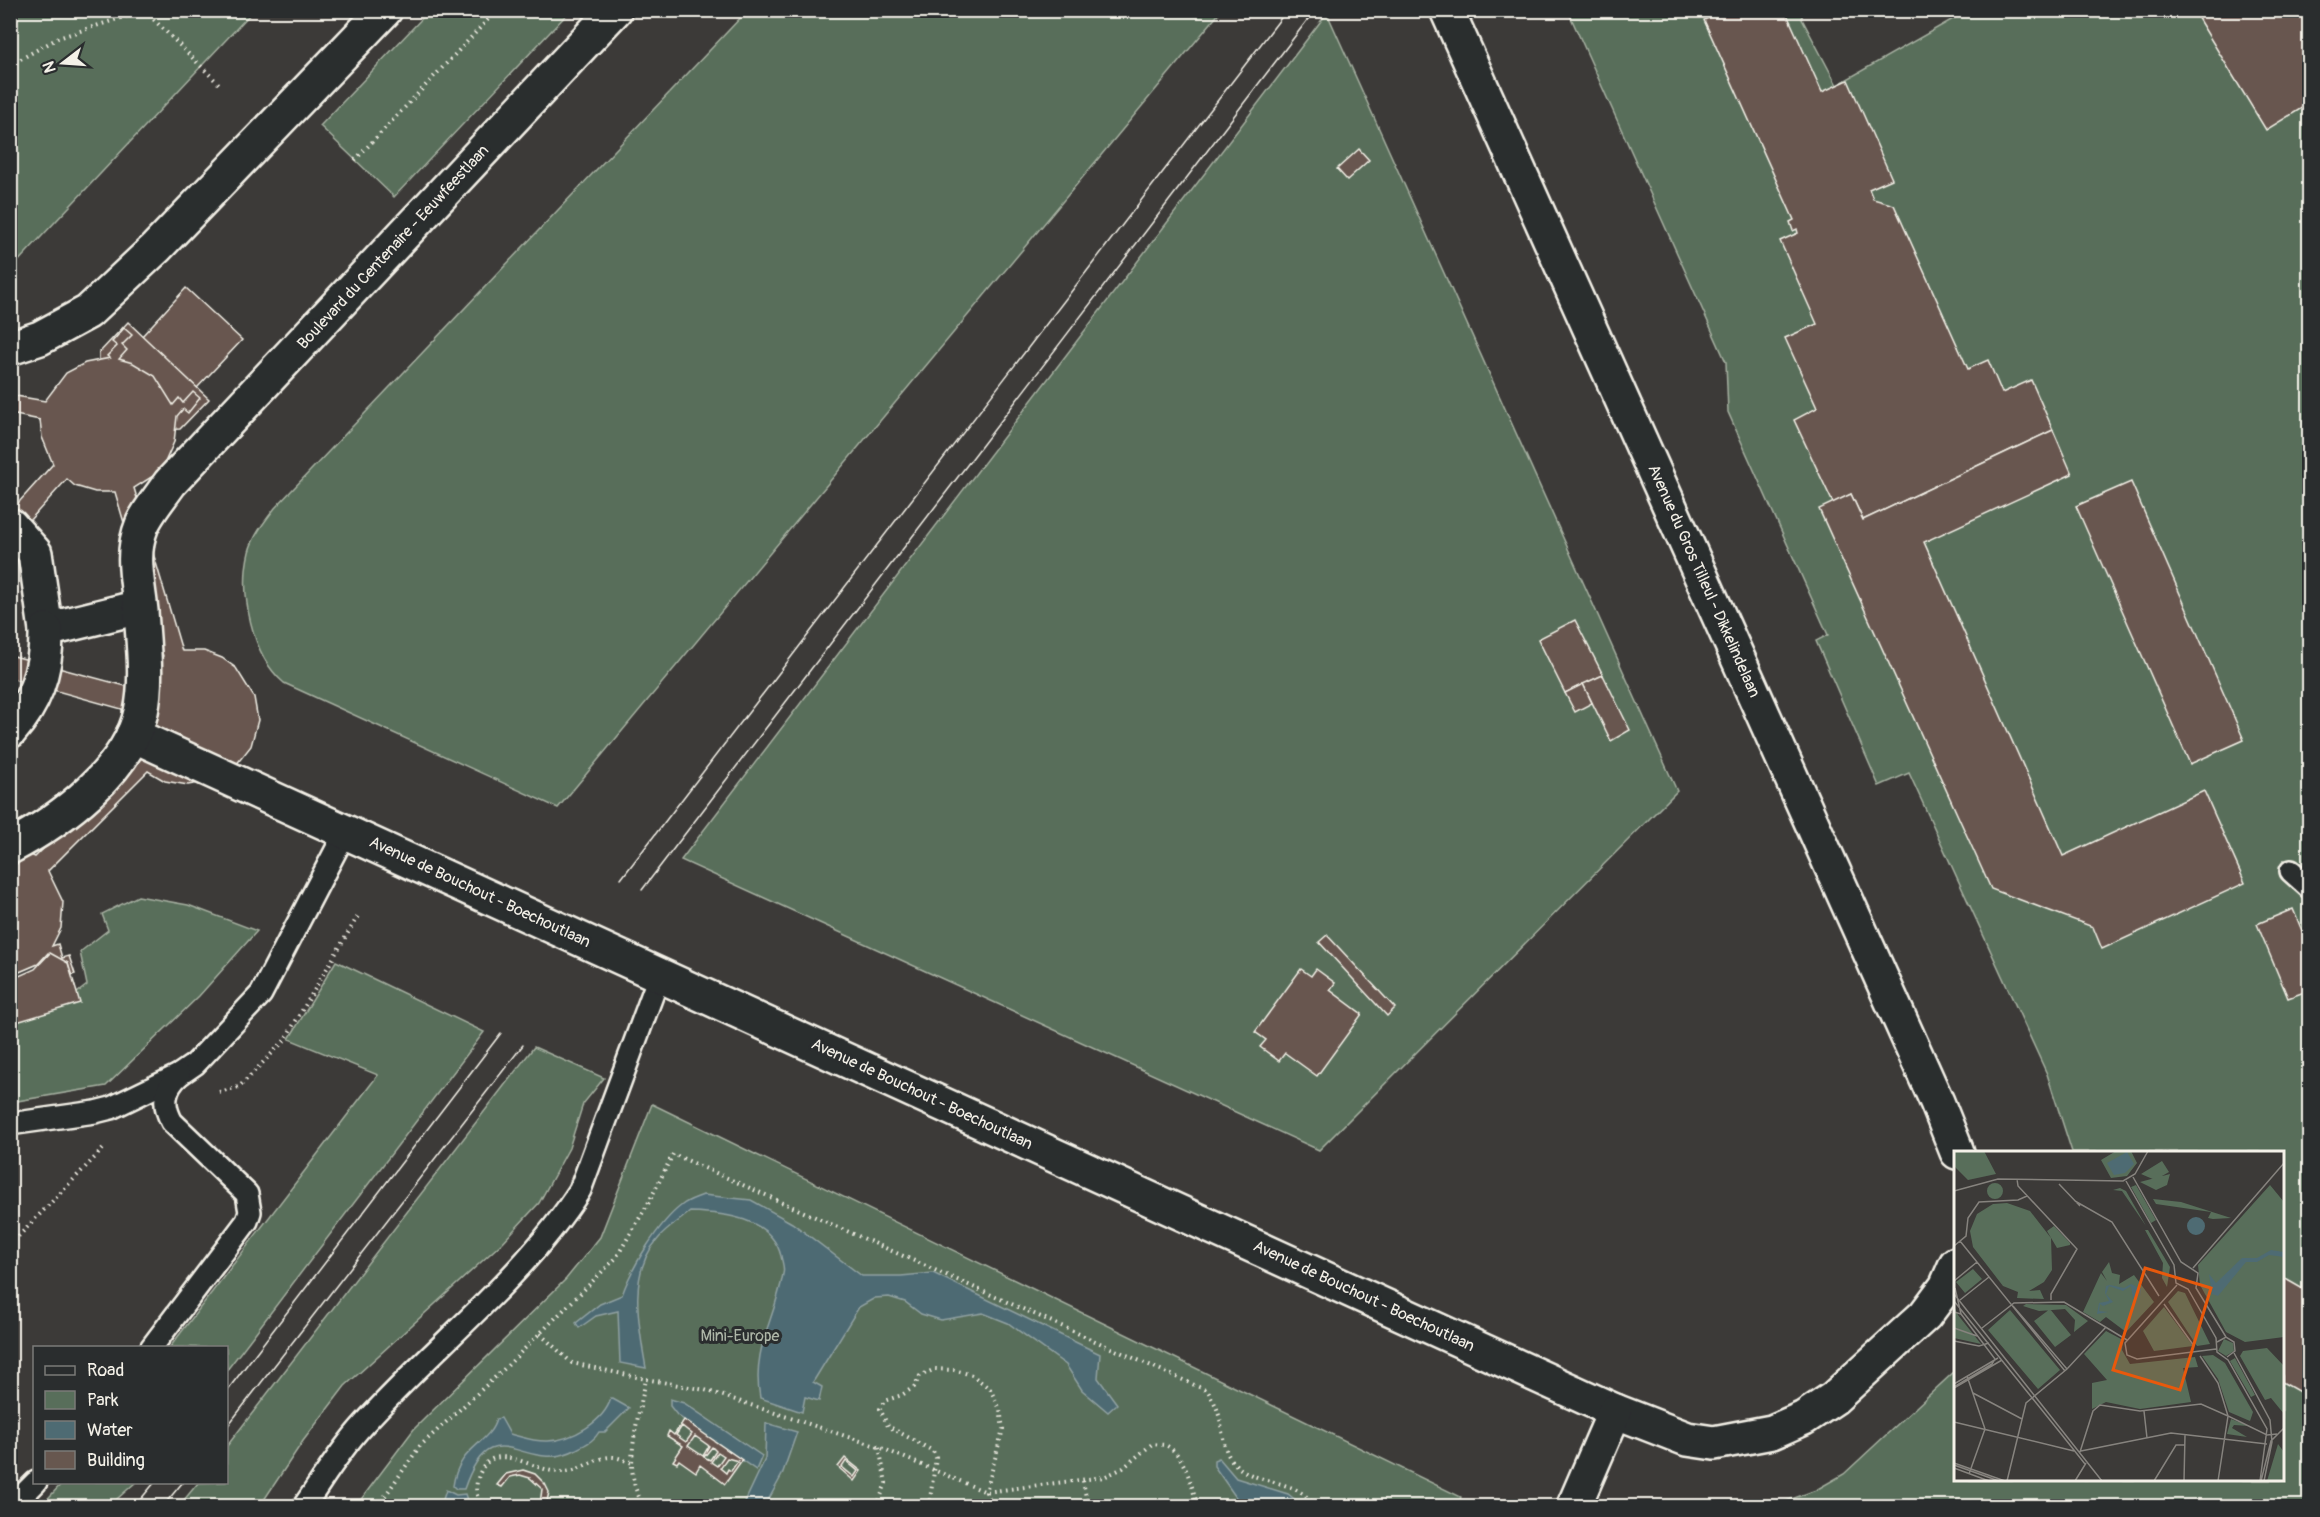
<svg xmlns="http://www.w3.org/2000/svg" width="2320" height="1517" font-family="Pangolin,sans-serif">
  <rect width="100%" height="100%" fill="#3c3a38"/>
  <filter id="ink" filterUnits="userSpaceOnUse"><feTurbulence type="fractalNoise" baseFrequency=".0167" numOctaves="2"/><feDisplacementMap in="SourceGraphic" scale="12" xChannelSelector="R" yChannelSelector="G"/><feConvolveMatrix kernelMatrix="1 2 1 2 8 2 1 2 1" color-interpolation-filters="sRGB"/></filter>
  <g filter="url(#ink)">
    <g fill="#586e5a" stroke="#a6b0a1" stroke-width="1.5">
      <polygon points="11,10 253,11 11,269 10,11"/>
      <polygon points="430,10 570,11 394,197 320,126"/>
      <path d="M747,11h474l-663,797 -274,-125c-32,-27 -45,-90 -35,-131 4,-16 16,-31 26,-44z"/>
      <polygon points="1568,11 1802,11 1802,19 1837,85 1967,11 2309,11 2309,1506 1773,1506 1816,1490 1844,1474 1955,1371 1956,1480 2282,1480 2282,1152 2072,1152 2047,1074 1909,773 1879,786 1816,641 1828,635 1728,412 1726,362"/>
      <polygon points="1327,13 1677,791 1319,1150 681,860"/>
      <polygon points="138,896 188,905 257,931 199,996 106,1086 11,1102 11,1015 73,996 87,985 80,952 108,930 102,914"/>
      <polygon points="336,961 484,1032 227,1370 226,1348 170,1347 378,1075 289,1039"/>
      <polygon points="534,1047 604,1078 583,1104 569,1148 539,1203 502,1243 345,1386 303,1441 260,1506 179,1506 198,1483 226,1482 227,1446"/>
      <polygon points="652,1104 1461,1497 1457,1506 356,1506 414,1429 566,1279 600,1237"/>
      <polygon points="63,1482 135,1482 135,1483 109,1506 41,1506"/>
    </g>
    <g fill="#4e6b73" stroke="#90a1a2" stroke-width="1.5">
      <path d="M703,1195l48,5 41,23 70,53h39l32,-3 167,81 -2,24 19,26 -9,8 -26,-22 -16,-25 -58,-42 -25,-10 -42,7 -20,-6 -16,-12 -16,-5 -14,1 -16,9 -46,75 9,5 -3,14 -14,-4 -3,15 -42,-14c-9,-49 15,-78 23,-124 2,-6 -1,-12 -2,-18 -10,-39 -58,-43 -91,-44 -11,9 -24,17 -32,27 -31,34 -19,88 -12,129l-26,-5 -2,-52 -22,5 -17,12 -3,-5 24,-19 22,-9c10,-28 36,-72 60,-90 6,-5 14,-7 21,-10z"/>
      <path d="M611,1398l18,10 -24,24h-6c-5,9 -13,12 -22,17 -53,29 -84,-44 -113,40h-8l-3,-3c5,-39 37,-42 43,-67l5,-1 9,16c12,3 25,8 38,7 24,-1 56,-19 63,-43z"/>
      <polygon points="670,1399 684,1403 762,1456 756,1470 677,1415 670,1406"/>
      <polygon points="766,1423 797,1432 782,1475 765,1506 743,1506 765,1459"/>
      <polygon points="1219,1458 1236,1478 1288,1494 1303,1506 1242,1506 1214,1466 1214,1460"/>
      <polygon points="446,1490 456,1495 465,1494 469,1506 441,1506"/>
    </g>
    <g fill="#67574f" stroke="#f4f1e8" stroke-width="1.5" fill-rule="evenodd">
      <polygon points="1726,10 1785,10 1822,92 1848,80 1892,179 1869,189 1873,199 1894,205 1968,369 1988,360 2002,393 2031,380 2053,430 1863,520 1851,494 1833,503 1794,420 1817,408 1785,338 1817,324 1780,241 1798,233 1797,229 1793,231 1790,222 1794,220 1704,20"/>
      <polygon points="2193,10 2310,10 2310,103 2266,130"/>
      <polygon points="1359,149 1369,160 1347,180 1337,169"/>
      <polygon points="186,288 242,340 197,388 142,336"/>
      <polygon points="128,322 209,399 180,429 160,430 154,409 140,391 121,379 99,374 99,353"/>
      <polygon points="124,328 132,335 122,345 127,350 119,359 133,363 155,376 173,405 179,398 183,403 193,392 200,398 188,413 183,409 177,416 174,442 161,471 134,488 182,651 204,651 222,658 236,668 254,697 258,720 251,746 232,770 211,781 188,785 165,781 148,771 48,871 63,902 61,928 52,946 58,944 62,958 69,956 75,974 63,978 59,963 51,966 48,953 38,964 10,976 10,845 35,857 55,837 123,729 122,709 10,678 10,655 129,687 163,656 115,492 95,492 75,486 67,479 10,542 10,512 53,464 42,437 40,420 10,414 10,395 45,401 66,373 85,363 110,358 107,356 117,346 112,342"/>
      <polygon points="2053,430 2072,474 1924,542 2063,856 2204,791 2245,883 2102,949 2093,927 1991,889 1819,509 1851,494 1863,520"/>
      <polygon points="2131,482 2244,740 2190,764 2076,506"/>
      <polygon points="1575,620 1603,675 1565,693 1538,639"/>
      <polygon points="1603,675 1630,730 1611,741 1583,684"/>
      <polygon points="1583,684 1592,703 1575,712 1565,693"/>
      <polygon points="2293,909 2310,950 2310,990 2288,998 2257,924"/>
      <polygon points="1327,935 1395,1008 1387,1016 1319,942"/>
      <polygon points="50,953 68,963 80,1003 10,1024 10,980 35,969"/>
      <polygon points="1301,969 1311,976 1316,969 1335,983 1330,990 1362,1014 1317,1076 1285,1053 1279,1061 1260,1047 1266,1040 1255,1032"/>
      <polygon points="2282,1277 2310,1293 2310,1398 2282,1382"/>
      <path d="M684,1420l58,40 -17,24 -25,-19 -4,7 -17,-12 -2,3 -4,-2 10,-15 -16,-10 2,-5 5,4zM682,1426l10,8 -6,8 -10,-7zM695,1436l14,10 -6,10 -15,-10zM712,1447l4,4 -6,9 -6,-3zM718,1452l6,4 -7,10 -6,-4zM727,1458l11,3 -7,10 -3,-2 -2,4 -6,-5z"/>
      <path d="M845,1458l16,13 -7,10 -16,-14zM846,1461l12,10 -4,6 -12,-10z"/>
      <polygon points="523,1470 535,1474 545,1484 549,1492 546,1506 540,1504 542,1489 530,1478 520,1475 510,1477 502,1487 497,1485 506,1474"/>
    </g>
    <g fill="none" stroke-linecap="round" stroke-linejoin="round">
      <g stroke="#f4f1e8" stroke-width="26">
        <g id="service">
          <polyline points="2291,871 2310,888"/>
          <polyline points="10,1124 95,1112 111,1108 179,1075 195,1064 261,994 346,831"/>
          <path d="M151,1348l96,-127 3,-9 -3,-18 -75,-72c-10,-18 -8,-33 7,-47"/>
          <polyline points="12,1506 36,1482"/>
          <path d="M304,1506c19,-27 36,-56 59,-81 70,-78 160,-146 217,-235l80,-216"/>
        </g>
      </g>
      <g stroke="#f4f1e8" stroke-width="38">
        <g id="pedestrian">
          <polyline points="10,525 35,553 46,630 127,610"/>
          <path d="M10,731c25,-28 37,-63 36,-101"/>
        </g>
      </g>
      <g stroke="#f4f1e8" stroke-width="38">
        <g id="minor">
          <polyline points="1447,10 1937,1102 1957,1152"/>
          <polyline points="10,348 40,338 88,312 156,248 385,10"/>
          <polyline points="133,735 1615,1411 1687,1439 1714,1443 1772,1432 1804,1418 1834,1398 1925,1315 1946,1287 1956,1264"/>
          <path d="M10,847c51,-27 118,-76 131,-135 7,-32 2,-69 0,-101 -3,-29 -11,-57 1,-86 6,-14 19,-29 28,-42l445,-473"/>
          <polyline points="1574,1506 1615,1411"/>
        </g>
      </g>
      <g stroke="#f4f1e8" stroke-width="4" stroke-dasharray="1.5 4.5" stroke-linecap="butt">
        <polyline points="145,11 220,85"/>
        <polyline points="10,65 58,38 146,10"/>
        <polyline points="355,160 497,10"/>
        <polyline points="219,1092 239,1087 284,1041 358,916"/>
        <polyline points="10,1245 104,1148"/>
        <polyline points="540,1334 572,1363 646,1379"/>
        <polyline points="1083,1481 1086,1497 1091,1506"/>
        <path d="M378,1506l42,-60 84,-77 112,-111 33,-56 24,-48 535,237c4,7 8,14 10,21 6,18 3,39 17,52 23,23 58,12 80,42"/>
        <path d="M484,1506c-7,-7 -9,-14 -7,-24 12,-50 56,-9 85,-10 18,0 31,-14 48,-15 6,-1 16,4 22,6"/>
        <path d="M646,1506c-28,-28 -6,-93 0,-127l59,11 174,57 107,45 118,-15 19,-9 29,-24 13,1c21,9 26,42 33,61"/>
        <polyline points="877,1506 886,1483 879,1447"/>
        <polyline points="929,1506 936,1458 933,1451 888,1426 880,1409 884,1401 902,1395 914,1387 920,1376 935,1369 954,1370 972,1375 990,1389 1000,1409 1003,1429 986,1492 992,1506"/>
      </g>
      <use href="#service" stroke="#2a2d2e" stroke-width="21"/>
      <use href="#pedestrian" stroke="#2a2d2e" stroke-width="33"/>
      <use href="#minor" stroke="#2a2d2e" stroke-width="33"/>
      <g stroke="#f4f1e8" stroke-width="1.5">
        <polyline points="621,879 1287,10"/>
        <polyline points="642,890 1315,10"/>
        <polyline points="226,1392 501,1033"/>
        <polyline points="226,1428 523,1045"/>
        <polyline points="135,1506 155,1482"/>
        <polyline points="163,1506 183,1482"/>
      </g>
    </g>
  </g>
  <g text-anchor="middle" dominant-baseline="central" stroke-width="6" stroke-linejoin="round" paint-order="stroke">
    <g font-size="16" fill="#f4f1e8" stroke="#2a2d2e">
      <text transform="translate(393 247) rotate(-47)">Boulevard du Centenaire - Eeuwfeestlaan</text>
      <text transform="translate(1704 581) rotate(66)">Avenue du Gros Tilleul - Dikkelindelaan</text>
      <text transform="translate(480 892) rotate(25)">Avenue de Bouchout - Boechoutlaan</text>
      <text transform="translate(922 1094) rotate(25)">Avenue de Bouchout - Boechoutlaan</text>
      <text transform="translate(1364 1296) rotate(25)">Avenue de Bouchout - Boechoutlaan</text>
    </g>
    <g font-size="16" fill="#aeb6a8" stroke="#2a2d2e">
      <text x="740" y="1336">Mini-Europe</text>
    </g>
  </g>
  <g transform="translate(1954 1151)">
    <rect width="330" height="330" fill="#3c3a38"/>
    <path d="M0,0h30l12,23 -28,6 -14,-14zM162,0h15l6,12 -10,13 -16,2 -10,-18zM208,10l7,11 -14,8 -14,-6zM216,23l-3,11 -11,5 -16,-8zM33 40a8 8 0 1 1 16 0a8 8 0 1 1-16 0ZM182,34l20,35 -5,3 -20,-36zM316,34l14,17v135l-39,5 -19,-10 -26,-47 -2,-20zM166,37l6,3 20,35 -24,-35 -9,-1zM199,48l28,3 50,16 -18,1 -5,-1 3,-6 -55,-8zM53,52l23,8 21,27 1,32 -8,12 -15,9 11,-1 4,9 -27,-1 1,-6 -15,-6 -30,-39 -3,-16 7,-17 16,-10zM100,75l16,17v2l-13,3 -10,-17zM191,79h3l22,37 -3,20 -5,-9 1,-15zM155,111l3,11 8,2 -1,9 15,-9 20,27 -28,30 -20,-15 -6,5 -17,-10 18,-39 6,8 -5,-9zM19,118l9,10 -17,14 -9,-11zM224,140l7,2 25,51 -13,2 -29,-44zM72,153l40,1 22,16 -14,11 1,-12 -10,-11 -26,2 -16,-5zM0,155l4,9 23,29 -27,-6zM210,156l29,39 -39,5 -11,-20zM96,158l21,26 -16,12 -21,-26zM56,159l50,60 -22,19 -50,-59zM152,180l17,9 -1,10 8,14 65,-7 3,10 -15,1 8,34 -51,7 -34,-7 -14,7v-26l15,-3 -23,-26zM270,188l9,4 1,8 -8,5 -8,-5zM313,197l17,18v48l-13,-16 -6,2 -25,-44 3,-5zM259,204l12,8 28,49 -3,9 -21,-9 -11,-33 -16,-23zM281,207l20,37 -4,2 -21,-36zM277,268l18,7 -15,-1 -2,3 15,9 -20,-3zM324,293l6,8v29h-17z" fill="#586e5a"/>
    <path d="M173,1l7,12 -9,9 -11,2 -7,-12zM233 75a9 9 0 1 1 18 0a9 9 0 1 1-18 0ZM317,99l13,2v5l-15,-2 -12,7h-11l-28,34 -6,-2 -3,-20 7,9 26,-25h15zM177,133l10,5v8l-1,-8 -7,10 -2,-13 -8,5 -14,-5 -3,8 7,8 -10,4 -3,-2 -1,7 9,1 -11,2 2,-11 10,-2 -4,-8 1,-7 4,-1 14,3z" fill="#4e6b73"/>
    <path fill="none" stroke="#86837e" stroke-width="1.5" d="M179,26l48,85 17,11 -2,15 30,49M63,28l1,7 59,63 -26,45v6M172,30l48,84 2,18 12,6 28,49 1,14 11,8 39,69 -7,52M105,33l21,22M0,40l44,-12 125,2 12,-7 13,-23M121,50l37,21 47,74M6,90l105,130M0,95l12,-10 2,-18 11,-16 39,-2 9,-4M239,117l91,-105M0,130l23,-19M223,134l-52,58 2,12 10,4 79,-10M1,137l6,26M0,143l148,187M6,149l29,-23M0,150l108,134M210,153l30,42M59,155l54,63M0,161l7,2 34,45 -3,5 -38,23M0,177l23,8M28,177l32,-25 50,-1 63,38M0,190l25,5 10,-3M263,191l9,-5 8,5 1,9 -8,6M280,202l36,67 2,22 -8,39M246,205l18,27 10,33 39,19 10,-1M13,225l18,53 -16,45M0,233l44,-26M0,237l48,-28M19,242l49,26M190,260l3,27M0,271l120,29M108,284l23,29M127,300l90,-18 96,11M126,301l13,-41 7,-6 40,6 61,-7 27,12 -10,65M0,312l51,18M0,314l45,16M0,317l35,13M53,330l19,-78 41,-34 39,-42M121,330l11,-18M200,330l22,-36h9M230,330l1,-46M307,330l10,-40 13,-13"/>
    <path fill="#e8590c" fill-opacity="0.15" stroke="#e8590c" stroke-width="3" d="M191,117l66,20 -31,102 -67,-20z"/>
    <rect width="330" height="330" fill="none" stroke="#f4f1e8" stroke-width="3"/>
  </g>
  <rect width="2320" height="1517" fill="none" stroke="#2a2d2e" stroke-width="36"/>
  <rect x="18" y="18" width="2284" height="1481" fill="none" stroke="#f4f1e8" stroke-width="2" filter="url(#ink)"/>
  <rect x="33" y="1346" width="195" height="138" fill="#2a2d2e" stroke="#7b7b78" stroke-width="1.5"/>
  <rect x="45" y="1366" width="30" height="9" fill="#2a2d2e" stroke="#7b7b78" stroke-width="1.5"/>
  <text x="87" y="1376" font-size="18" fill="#f4f1e8">Road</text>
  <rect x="45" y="1391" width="30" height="18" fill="#586e5a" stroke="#7b7b78" stroke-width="1.5"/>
  <text x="87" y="1406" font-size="18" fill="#f4f1e8">Park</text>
  <rect x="45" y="1421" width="30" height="18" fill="#4e6b73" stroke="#7b7b78" stroke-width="1.5"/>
  <text x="87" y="1436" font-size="18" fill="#f4f1e8">Water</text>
  <rect x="45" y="1451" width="30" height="18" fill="#67574f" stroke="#7b7b78" stroke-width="1.5"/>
  <text x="87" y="1466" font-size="18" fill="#f4f1e8">Building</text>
  <g transform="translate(63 63) rotate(253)" stroke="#2a2d2e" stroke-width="4.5" paint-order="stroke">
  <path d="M0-4.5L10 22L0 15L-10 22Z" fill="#f4f1e8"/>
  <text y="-9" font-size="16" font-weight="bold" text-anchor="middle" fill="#f4f1e8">N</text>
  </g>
</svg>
